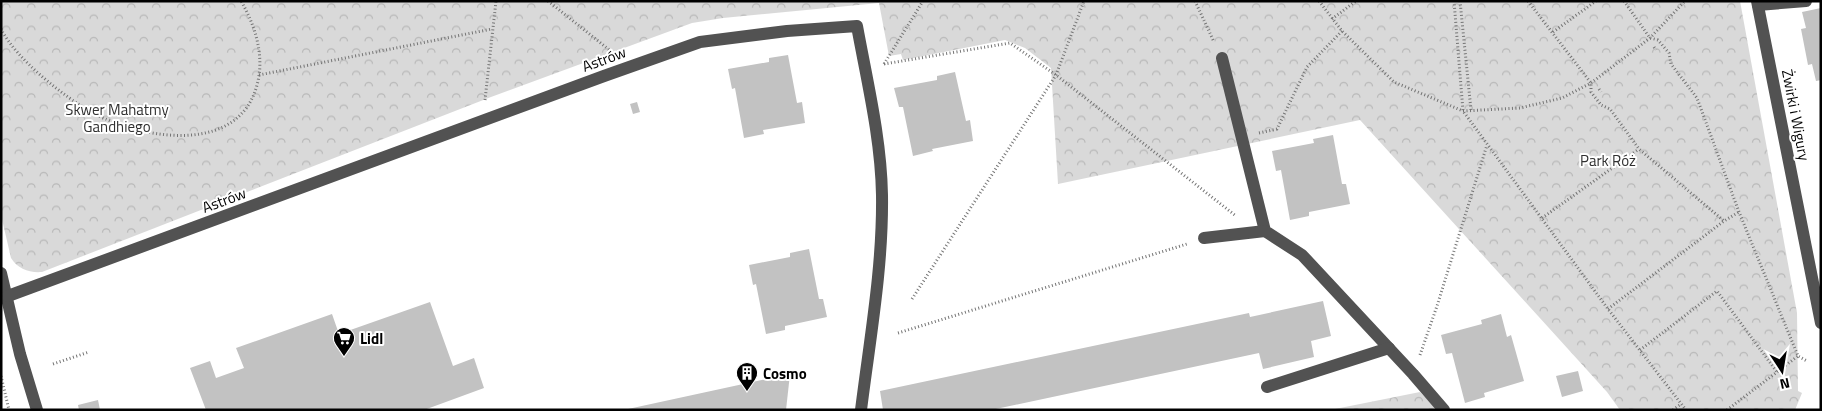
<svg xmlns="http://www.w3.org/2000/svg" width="1822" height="411" font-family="'Titillium Web',sans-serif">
  <defs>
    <pattern id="forest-crowns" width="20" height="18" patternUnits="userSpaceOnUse" patternTransform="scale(1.25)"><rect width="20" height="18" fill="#d9d9d9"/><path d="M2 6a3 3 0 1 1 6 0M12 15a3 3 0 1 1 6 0" fill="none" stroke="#b8b8b8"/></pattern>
  </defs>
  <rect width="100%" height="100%" fill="#fff"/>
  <g fill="url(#forest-crowns)">
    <path d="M1,1h1739l57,312 1,78 4,2 -7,17h-175l-13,-18 -247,-272 -302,64 -7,-116 -26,-20 -20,-8 -102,20 -2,-6 -12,2 -10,-53 -156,15 -31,5 -201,74 -449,175c-13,1 -24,-3 -31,-14l-10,-43z"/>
    <polygon points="1420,392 1438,410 1330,410"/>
  </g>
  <g fill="#c2c2c2">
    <polygon points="1821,8 1821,80 1816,81 1812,64 1808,65 1801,29 1806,28 1802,12"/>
    <polygon points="788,55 797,103 802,102 805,123 763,130 764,134 744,138 735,88 732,89 728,69 769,62 769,58"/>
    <polygon points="955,72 966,121 970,120 973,141 932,149 933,151 913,156 903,107 899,107 894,88 937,80 937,76"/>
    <polygon points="637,102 640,112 633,114 630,104"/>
    <polygon points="1333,135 1342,184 1346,184 1350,204 1309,212 1309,216 1290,220 1281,170 1276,171 1272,151 1314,143 1313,139"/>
    <polygon points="809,249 819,299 823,299 827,317 785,326 785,330 766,334 756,284 753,285 749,265 790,257 790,253"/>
    <polygon points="1323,301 1331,336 1311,341 1314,357 1263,369 1259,353 991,410 883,410 880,391 1249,313 1250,317"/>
    <polygon points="430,302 453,366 474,358 484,388 424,410 206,410 190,368 210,361 216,378 244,368 236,348 253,342 332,314 339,334"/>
    <polygon points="1501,314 1507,337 1511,335 1524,381 1484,393 1485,397 1465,403 1452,353 1446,354 1441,335 1482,324 1481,320"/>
    <polygon points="1578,371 1583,391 1562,397 1556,376"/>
    <polygon points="790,374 786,410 628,410 628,409"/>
    <polygon points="98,400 100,410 79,410 78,405"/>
  </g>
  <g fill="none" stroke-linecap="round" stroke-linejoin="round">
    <g stroke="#747474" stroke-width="3" stroke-dasharray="1 2.5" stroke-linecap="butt">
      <polyline points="548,1 612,52"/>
      <polyline points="1195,1 1214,42"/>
      <polyline points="1319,1 1342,31 1394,82 1463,111 1520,108 1562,98 1591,83 1650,38 1685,1"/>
      <polyline points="1454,1 1463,111 1608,309 1686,410"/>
      <polyline points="1460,1 1471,110"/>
      <polyline points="1528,1 1591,83 1591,92 1601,105 1610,109 1639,149 1724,221 1739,212"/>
      <polyline points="1624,1 1650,38 1658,40 1669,53 1671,64 1697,98 1739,212 1798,356 1807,361"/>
      <polyline points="1332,19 1356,1"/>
      <path d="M1,29c15,30 63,68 92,84 51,27 149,43 165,-32 6,-27 -3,-56 -17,-80"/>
      <polyline points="1553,32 1596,1"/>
      <polyline points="1654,47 1656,50"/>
      <polyline points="884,64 1010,43 1056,75 1236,216"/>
      <polyline points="884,64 923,1"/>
      <polyline points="259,75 492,29"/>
      <polyline points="1599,89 1601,92"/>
      <polyline points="485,100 496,1"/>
      <polyline points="1259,133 1277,129 1307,67 1342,31"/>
      <polyline points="1542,218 1639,149"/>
      <polyline points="912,299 1056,75 1084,1"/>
      <polyline points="1608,309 1724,221"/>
      <polyline points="898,333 1187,244"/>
      <polyline points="1640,350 1717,291 1777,372"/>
      <polyline points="1420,355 1437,306 1487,145"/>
      <polyline points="53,364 89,352"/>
      <polyline points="1,376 9,410"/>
      <polyline points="1673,410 1681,404"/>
      <polyline points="1727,410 1798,356"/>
    </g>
    <g stroke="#525252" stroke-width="12">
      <polyline points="1757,1 1821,323"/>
      <polyline points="1758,5 1806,1"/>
      <polyline points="1222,58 1265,231 1302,255 1413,374 1444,410"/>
      <polyline points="1204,238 1265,231"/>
      <polyline points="1,273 20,354 37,410"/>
      <path d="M8,296l596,-220 96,-34 87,-11 70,-5c10,55 24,112 25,169 1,72 -12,143 -21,215"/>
      <polyline points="1267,387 1389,348"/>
    </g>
  </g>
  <defs>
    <g id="supermarket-pin" transform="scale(1.125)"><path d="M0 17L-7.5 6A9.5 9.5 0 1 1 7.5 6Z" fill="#000" stroke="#fff"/><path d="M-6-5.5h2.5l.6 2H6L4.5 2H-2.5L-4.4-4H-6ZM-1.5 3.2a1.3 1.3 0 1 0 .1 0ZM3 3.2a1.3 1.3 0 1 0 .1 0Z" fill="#fff"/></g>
    <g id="building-pin" transform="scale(1.125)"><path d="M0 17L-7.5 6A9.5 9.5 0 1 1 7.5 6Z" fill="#000" stroke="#fff"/><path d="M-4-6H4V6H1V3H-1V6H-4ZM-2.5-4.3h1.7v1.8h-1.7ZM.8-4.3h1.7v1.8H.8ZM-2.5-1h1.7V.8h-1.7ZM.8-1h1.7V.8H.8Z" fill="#fff"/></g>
  </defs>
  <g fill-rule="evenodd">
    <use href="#supermarket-pin" x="344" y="338"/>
    <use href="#building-pin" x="747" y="373"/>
  </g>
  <g text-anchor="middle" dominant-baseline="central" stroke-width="4" stroke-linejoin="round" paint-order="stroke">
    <g font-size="15" fill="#000" stroke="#fff">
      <text transform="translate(604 59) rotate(-20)">Astrów</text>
      <text transform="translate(1796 115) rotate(79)">Żwirki i Wigury</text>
      <text transform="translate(224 200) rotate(-20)">Astrów</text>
    </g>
    <g font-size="15" fill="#303030" stroke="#fff">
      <text x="117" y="109">Skwer Mahatmy<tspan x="117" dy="17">Gandhiego</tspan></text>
      <text x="1608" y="160">Park Róż</text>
    </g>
    <g font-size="15" font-weight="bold" fill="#000" stroke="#fff" text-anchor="start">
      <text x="360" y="338">Lidl</text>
      <text x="763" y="373">Cosmo</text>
    </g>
  </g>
  <rect width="1822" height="411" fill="none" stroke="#000000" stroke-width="5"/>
  <g transform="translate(1782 371) rotate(168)" stroke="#ffffff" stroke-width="4" paint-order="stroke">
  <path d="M0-4L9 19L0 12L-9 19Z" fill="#000000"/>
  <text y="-8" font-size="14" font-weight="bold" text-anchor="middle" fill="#000000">N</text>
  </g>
</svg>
